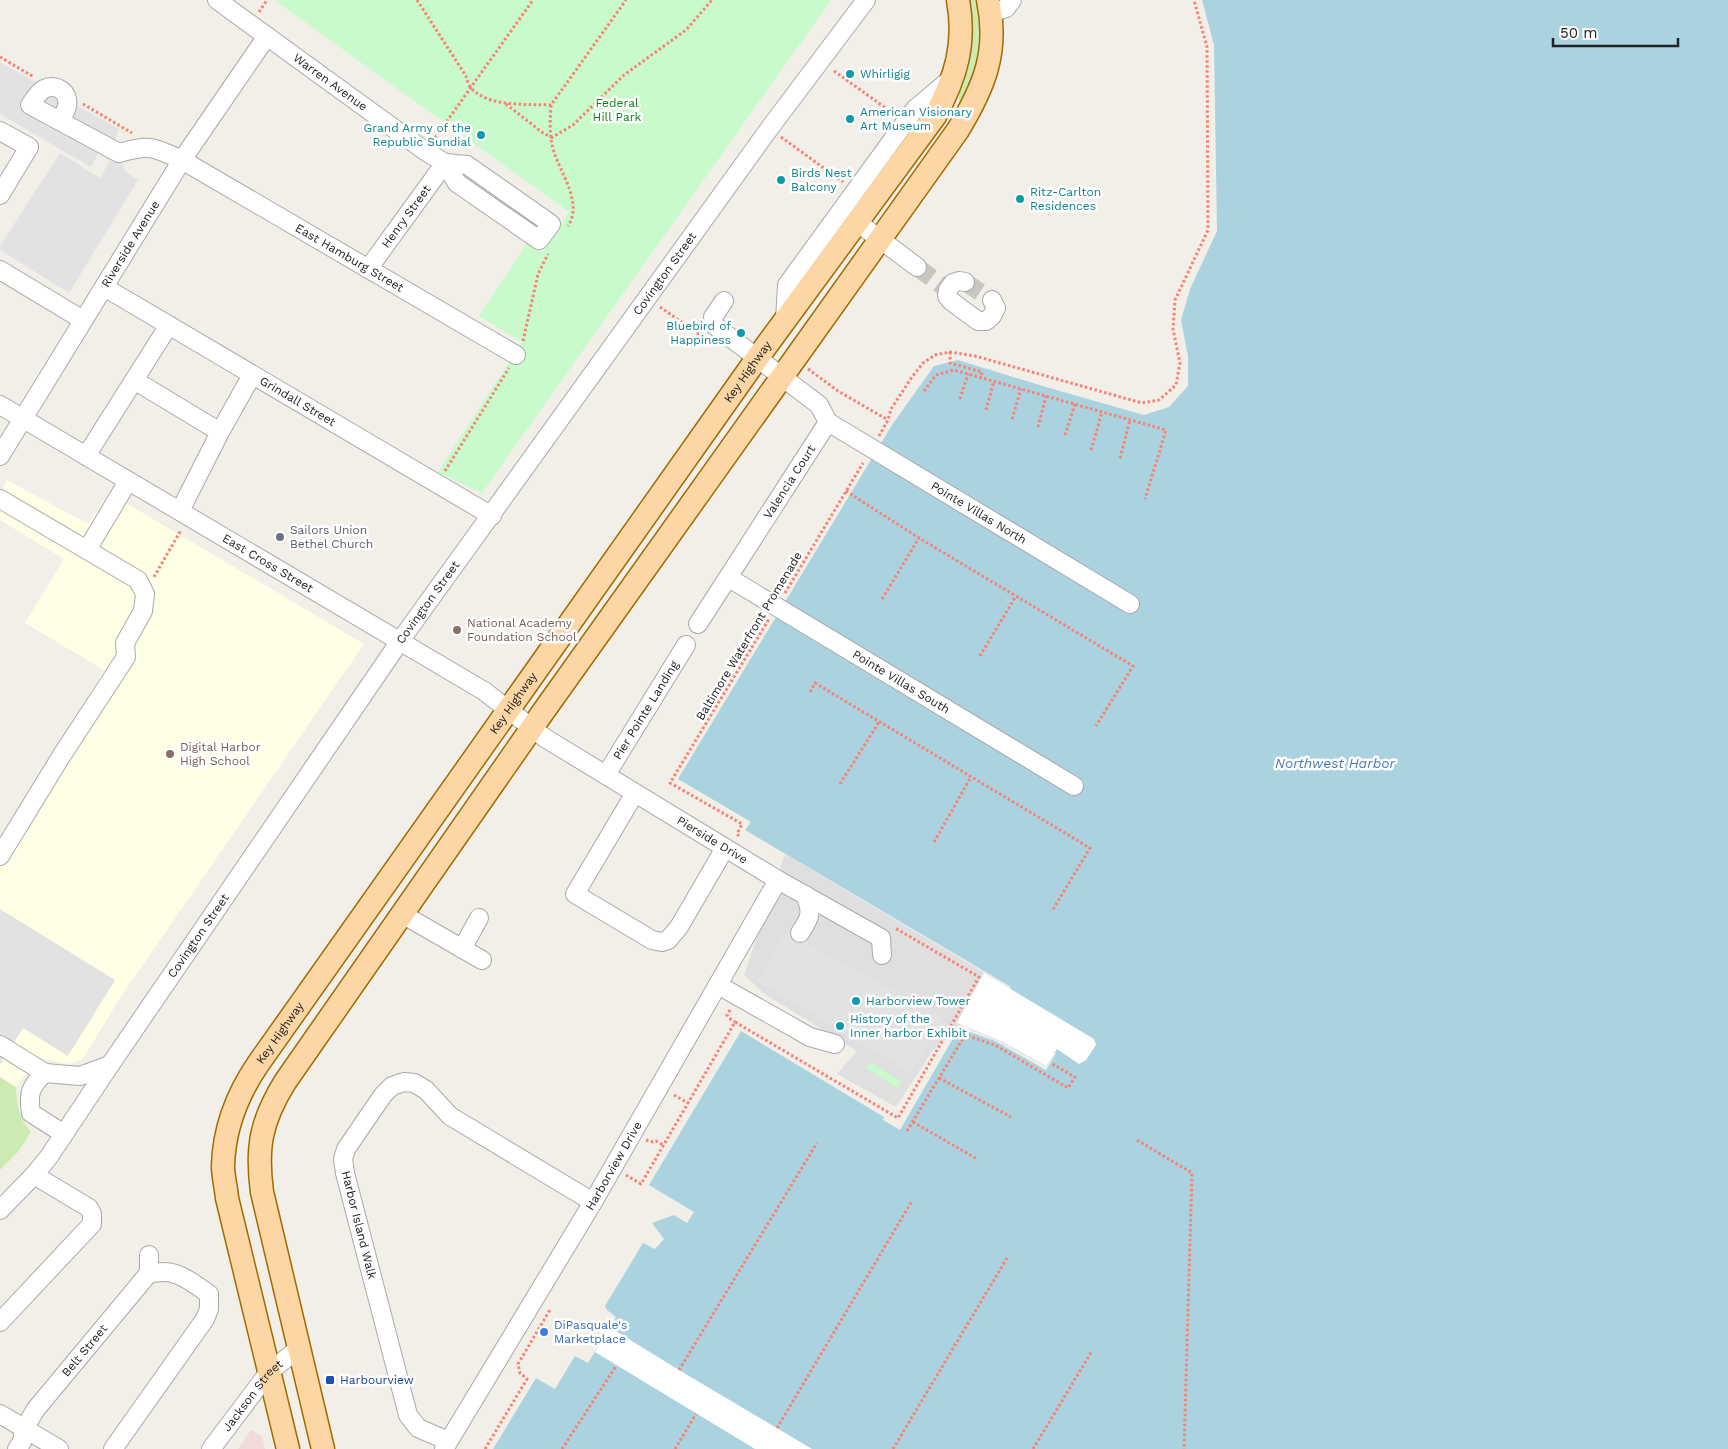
<svg xmlns="http://www.w3.org/2000/svg" width="1728" height="1449" font-family="'Work Sans',sans-serif">
  <rect width="100%" height="100%" fill="#f2efe9"/>
  <polygon fill="#e0dfdf" points="785,854 1094,1038 1056,1050 1046,1067 1001,1042 959,1025 933,1050 896,1107 837,1074 857,1051 766,995 744,975"/>
  <polygon fill="#f2dad9" points="251,1430 262,1436 265,1449 238,1449"/>
  <polygon fill="#ffffe5" points="7,480 88,524 109,493 364,644 120,998 82,1060 68,1064 39,1058 16,1087 17,1102 19,1114 24,1125 31,1132 18,1152 0,1170 0,838 104,670 25,623 64,559 0,520 0,492"/>
  <g fill="#cdebb0">
    <path d="M968,0h9c9,34 0,71 -15,101l-4,-1 5,-24z"/>
    <path d="M0,1077l16,10c1,18 3,32 15,45l-13,20 -18,18z"/>
  </g>
  <g fill="#c8facc">
    <polygon points="274,0 831,0 482,493 438,472 522,342 479,316 528,242 543,252 569,212"/>
    <polygon points="869,1062 901,1081 897,1088 866,1068"/>
  </g>
  <g fill="#e2e2e2">
    <polygon points="0,62 119,129 114,142 125,171 138,180 69,293 0,250 0,246 60,153 100,178 110,161 98,153 91,167 0,114"/>
    <polygon points="0,909 115,980 68,1056 23,1028 0,1065"/>
    <polygon points="787,932 944,1019 912,1073 758,981"/>
  </g>
  <polygon fill="#aad3df" points="1202,0 1728,0 1728,1449 493,1449 536,1378 555,1389 575,1356 588,1363 616,1317 607,1310 605,1306 643,1243 655,1249 664,1239 652,1223 674,1215 687,1223 694,1212 649,1185 741,1031 884,1117 883,1120 900,1130 959,1028 995,1041 1046,1070 1056,1053 995,1019 1011,987 745,830 751,822 678,779 892,425 934,366 958,360 1046,387 1144,415 1169,407 1188,386 1188,357 1181,320 1190,289 1217,231 1214,45"/>
  <g fill="#fff">
    <polygon points="984,973 1094,1039 1096,1045 1086,1060 1079,1064 1057,1049 1046,1066 1003,1042 957,1023"/>
    <polygon points="609,1327 679,1370 812,1449 755,1449 595,1352"/>
  </g>
  <g fill="none" stroke-linecap="round" stroke-linejoin="round">
    <g stroke="#c8c6c1" stroke-width="18" stroke-dasharray="18 9" stroke-linecap="butt">
      <polyline points="917,267 948,290"/>
      <polyline points="965,282 992,300"/>
    </g>
    <g stroke="#a9a9a9" stroke-width="20">
      <g id="minor">
        <path id="s1" d="M217,0l208,151 20,12 22,2 84,59 -12,16 -82,-57 -12,-20"/>
        <polyline points="991,13 1006,8 1012,0"/>
        <path id="s2" d="M60,121c2,-4 6,-10 7,-15 3,-14 -11,-23 -23,-17 -6,3 -10,11 -14,16l89,48c33,-9 33,-6 63,7l334,195"/>
        <polyline points="0,131 29,147 0,195"/>
        <polyline points="857,222 917,267"/>
        <path id="s3" d="M368,269l77,-106"/>
        <polyline points="0,270 83,320"/>
        <polyline points="965,282 959,281 953,283 948,290 947,296 951,301 978,321 986,321 992,316 996,308 992,300"/>
        <path id="s4" d="M104,287l388,229"/>
        <polyline points="785,320 787,285 915,109 952,78"/>
        <polyline points="134,380 220,432 180,511"/>
        <path id="s5" d="M0,405l484,286 61,47 233,142 103,58 1,17"/>
        <path id="s6" d="M828,422l302,182"/>
        <polyline points="220,432 252,375"/>
        <path id="s7" d="M0,456l182,-296 85,-124"/>
        <polyline points="86,456 169,325"/>
        <polyline points="0,499 138,580 145,594 143,611 125,643 126,657 62,755 0,856"/>
        <polyline points="87,550 128,481"/>
        <path id="s8" d="M729,578l345,208"/>
        <path id="s9" d="M698,624l130,-202 -9,-17 -105,-80 -1,-8 11,-16"/>
        <path id="s10" d="M606,775l80,-130"/>
        <polyline points="635,793 575,894 652,940 662,942 668,940 679,927 725,848"/>
        <polyline points="402,914 482,960"/>
        <path d="M800,933c10,-15 13,-20 5,-38"/>
        <polyline points="462,949 479,918"/>
        <polyline points="718,985 810,1037 835,1044"/>
        <polyline points="0,1045 45,1073"/>
        <path d="M64,1134l-33,-21c-3,-19 -1,-27 14,-40l35,3 30,-11"/>
        <path id="s11" d="M0,1210l34,-35 14,-17 62,-93 290,-424 369,-512 97,-129"/>
        <polyline points="149,1273 149,1255"/>
        <polyline points="0,1322 92,1224 92,1214 89,1208 34,1175"/>
        <polyline points="0,1414 59,1449"/>
        <polyline points="448,1441 418,1428 408,1415 345,1173 343,1159 346,1149 383,1095 392,1086 404,1082 414,1083 426,1090 450,1116 593,1202"/>
        <path id="s12" d="M17,1449l5,-7 2,-13 12,-20 113,-136"/>
        <path d="M113,1449l92,-130 4,-10v-15c-12,-8 -29,-22 -44,-22 -5,0 -11,1 -16,1"/>
        <path id="s13" d="M211,1449l58,-77 29,-23"/>
        <path id="s14" d="M444,1449l149,-247 185,-322"/>
      </g>
    </g>
    <g stroke="#a06b00" stroke-width="25">
      <g id="major">
        <path id="s15" d="M288,1449l-61,-251c-1,-11 -4,-22 -4,-32 1,-38 14,-71 35,-102l500,-707 177,-241c21,-39 31,-72 23,-116"/>
        <path d="M323,1449l-61,-257c-6,-45 -1,-71 23,-110l258,-370 415,-582c26,-43 41,-78 30,-130"/>
      </g>
    </g>
    <g stroke="#fa8072" stroke-width="3" stroke-dasharray="2.5 2.5" stroke-linecap="butt">
      <path d="M417,0l49,76c1,4 3,11 7,14 18,17 54,14 78,15l75,-105"/>
      <polyline points="259,12 267,0"/>
      <polyline points="0,57 34,77"/>
      <polyline points="834,71 894,114"/>
      <polyline points="83,104 132,133"/>
      <polyline points="506,104 543,133 551,137"/>
      <path d="M551,105c-1,16 -2,31 3,47 7,22 29,51 14,74"/>
      <polyline points="781,137 843,182"/>
      <polyline points="435,138 533,0"/>
      <polyline points="551,138 573,125 624,75 686,30 712,0"/>
      <polyline points="660,307 700,335"/>
      <polyline points="523,341 538,274 548,254"/>
      <polyline points="950,352 950,363 982,372 981,377"/>
      <polyline points="808,369 838,391 888,420"/>
      <polyline points="924,391 936,375 954,370 1166,430 1145,499"/>
      <polyline points="960,399 968,374"/>
      <polyline points="986,410 994,381"/>
      <polyline points="1012,419 1021,389"/>
      <polyline points="1038,427 1046,396"/>
      <polyline points="1065,435 1075,404"/>
      <polyline points="879,436 888,420 891,409 912,377 923,363 935,355 950,352 975,356 1142,403 1159,400 1176,385 1180,363 1173,329 1175,300 1208,230 1207,47 1194,0"/>
      <polyline points="1091,450 1102,412"/>
      <polyline points="1120,458 1130,420"/>
      <polyline points="445,471 509,368"/>
      <polyline points="846,491 919,538 1133,666 1096,726"/>
      <polyline points="154,577 181,530"/>
      <polyline points="785,593 863,463"/>
      <polyline points="882,599 919,538"/>
      <polyline points="980,656 1016,596"/>
      <polyline points="810,692 815,683 1090,848 1052,911"/>
      <polyline points="840,784 879,722"/>
      <polyline points="739,836 737,834 742,824 670,783 769,619"/>
      <polyline points="934,842 971,777"/>
      <polyline points="730,1010 727,1015 729,1018 735,1022"/>
      <polyline points="939,1078 1011,1117"/>
      <polyline points="674,1095 688,1103"/>
      <polyline points="913,1122 977,1159"/>
      <polyline points="907,1131 965,1035 995,1045 1068,1088 1075,1077 1051,1063"/>
      <polyline points="646,1140 653,1142 656,1141 663,1145"/>
      <polyline points="1137,1140 1192,1173 1184,1449"/>
      <polyline points="626,1175 641,1184 735,1022 898,1118 979,977 895,928"/>
      <polyline points="679,1370 817,1143"/>
      <polyline points="777,1428 912,1201"/>
      <polyline points="485,1449 527,1379 520,1373 518,1364 551,1308"/>
      <polyline points="562,1449 616,1366"/>
      <polyline points="675,1449 696,1414"/>
      <polyline points="893,1449 1007,1258"/>
      <polyline points="1033,1449 1092,1351"/>
    </g>
    <use href="#minor" stroke="#fff" stroke-width="18"/>
    <use href="#major" stroke="#fcd6a4" stroke-width="22"/>
  </g>
  <g fill="#0f9aa8" stroke="#fff" stroke-width="2">
    <circle cx="850" cy="74" r="5"/>
    <circle cx="850" cy="119" r="5"/>
    <circle cx="481" cy="135" r="5"/>
    <circle cx="781" cy="180" r="5"/>
    <circle cx="1020" cy="199" r="5"/>
    <circle cx="741" cy="333" r="5"/>
    <circle cx="856" cy="1001" r="5"/>
    <circle cx="840" cy="1026" r="5"/>
  </g>
  <circle fill="#6b7280" stroke="#fff" stroke-width="2" cx="280" cy="537" r="5"/>
  <g fill="#8d6e63" stroke="#fff" stroke-width="2">
    <circle cx="457" cy="630" r="5"/>
    <circle cx="170" cy="754" r="5"/>
  </g>
  <circle fill="#3f7fe0" stroke="#fff" stroke-width="2" cx="544" cy="1332" r="5"/>
  <rect fill="#1a4fb4" stroke="#fff" stroke-width="2" x="325" y="1375" width="10" height="10" rx="2.5"/>
  <g text-anchor="middle" dominant-baseline="central" stroke-width="5" stroke-linejoin="round" paint-order="stroke">
    <g font-size="12" fill="#0d838f" stroke="#fff" text-anchor="start">
      <text x="860" y="74">Whirligig</text>
      <text x="860" y="112">American Visionary<tspan x="860" dy="14">Art Museum</tspan></text>
      <text x="471" y="128" text-anchor="end">Grand Army of the<tspan x="471" dy="14">Republic Sundial</tspan></text>
      <text x="791" y="173">Birds Nest<tspan x="791" dy="14">Balcony</tspan></text>
      <text x="1030" y="192">Ritz-Carlton<tspan x="1030" dy="14">Residences</tspan></text>
      <text x="731" y="326" text-anchor="end">Bluebird of<tspan x="731" dy="14">Happiness</tspan></text>
      <text x="866" y="1001">Harborview Tower</text>
      <text x="850" y="1019">History of the<tspan x="850" dy="14">Inner harbor Exhibit</tspan></text>
    </g>
    <g font-size="12" fill="#222" stroke="#fff">
      <text stroke="none"><textPath href="#s1" startOffset="140">Warren Avenue</textPath></text>
      <text stroke="none"><textPath href="#s3" startOffset="65">Henry Street</textPath></text>
      <text stroke="none"><textPath href="#s7" startOffset="249">Riverside Avenue</textPath></text>
      <text stroke="none"><textPath href="#s2" startOffset="435">East Hamburg Street</textPath></text>
      <text stroke="none"><textPath href="#s11" startOffset="1149">Covington Street</textPath></text>
      <text stroke="none"><textPath href="#s15" startOffset="1248">Key Highway</textPath></text>
      <text stroke="none"><textPath href="#s4" startOffset="225">Grindall Street</textPath></text>
      <text stroke="none"><textPath href="#s9" startOffset="169">Valencia Court</textPath></text>
      <text stroke="none"><textPath href="#s6" startOffset="176">Pointe Villas North</textPath></text>
      <text stroke="none"><textPath href="#s5" startOffset="311">East Cross Street</textPath></text>
      <text stroke="none"><textPath href="#s11" startOffset="744">Covington Street</textPath></text>
      <text transform="translate(749 636) rotate(-59)">Baltimore Waterfront Promenade</text>
      <text stroke="none"><textPath href="#s8" startOffset="201">Pointe Villas South</textPath></text>
      <text stroke="none"><textPath href="#s15" startOffset="842">Key Highway</textPath></text>
      <text stroke="none"><textPath href="#s10" startOffset="76">Pier Pointe Landing</textPath></text>
      <text stroke="none"><textPath href="#s5" startOffset="835">Pierside Drive</textPath></text>
      <text stroke="none"><textPath href="#s11" startOffset="339">Covington Street</textPath></text>
      <text stroke="none"><textPath href="#s15" startOffset="438">Key Highway</textPath></text>
      <text stroke="none"><textPath href="#s14" startOffset="330">Harborview Drive</textPath></text>
      <text transform="translate(359 1225) rotate(76)">Harbor Island Walk</text>
      <text stroke="none"><textPath href="#s12" startOffset="121">Belt Street</textPath></text>
      <text stroke="none"><textPath href="#s13" startOffset="68">Jackson Street</textPath></text>
    </g>
    <g font-size="12" fill="#0c8416" stroke="#fff">
      <text x="617" y="103">Federal<tspan x="617" dy="14">Hill Park</tspan></text>
    </g>
    <g font-size="12" fill="#5b616d" stroke="#fff" text-anchor="start">
      <text x="290" y="530">Sailors Union<tspan x="290" dy="14">Bethel Church</tspan></text>
    </g>
    <g font-size="12" fill="#785e54" stroke="#fff" text-anchor="start">
      <text x="467" y="623">National Academy<tspan x="467" dy="14">Foundation School</tspan></text>
      <text x="180" y="747">Digital Harbor<tspan x="180" dy="14">High School</tspan></text>
    </g>
    <g font-size="12" fill="#366cbe" stroke="#fff" text-anchor="start">
      <text x="554" y="1325">DiPasquale's<tspan x="554" dy="14">Marketplace</tspan></text>
    </g>
    <g font-size="12" fill="#164399" stroke="#fff" text-anchor="start">
      <text x="340" y="1380">Harbourview</text>
    </g>
    <g font-size="14" font-style="italic" fill="#4a7aab" stroke="#fff">
      <text x="1335" y="763">Northwest Harbor</text>
    </g>
  </g>
  <path d="M1553 38v8h125v-8" fill="none" stroke="#222222" stroke-width="2.5"/>
  <text x="1560" y="38" font-size="15" fill="#222222" stroke="#ffffff" stroke-width="4" paint-order="stroke">50 m</text>
</svg>
